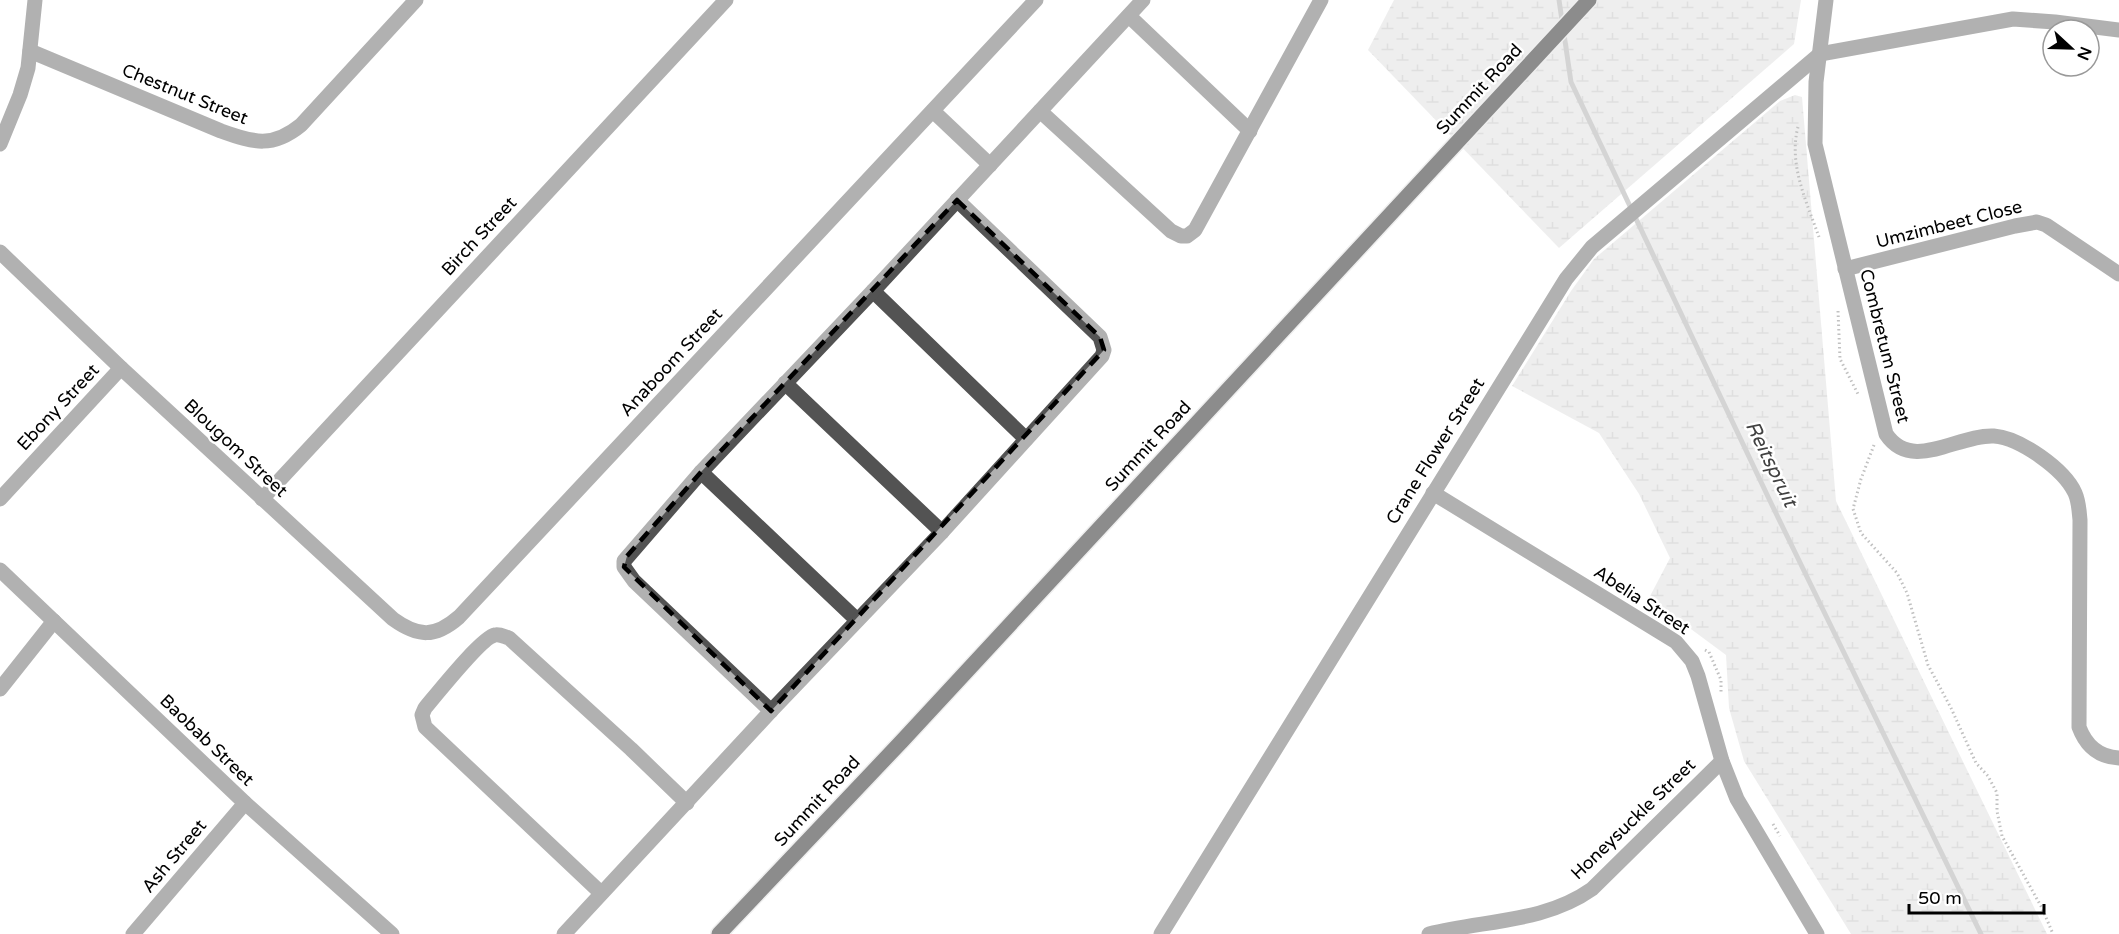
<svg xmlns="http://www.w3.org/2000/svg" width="2119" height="934" font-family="'Varela Round',sans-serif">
  <defs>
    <pattern id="wetland-marsh" width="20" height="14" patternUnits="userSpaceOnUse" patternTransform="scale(1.5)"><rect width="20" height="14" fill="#dadada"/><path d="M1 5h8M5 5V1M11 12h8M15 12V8" fill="none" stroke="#b9b9b9"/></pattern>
  </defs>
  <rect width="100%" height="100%" fill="#fff"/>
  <g fill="url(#wetland-marsh)">
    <polygon points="1394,0 1801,0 1794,44 1559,248 1368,50"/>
    <polygon points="1795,95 1802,97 1836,501 2047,934 1851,934 1744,761 1729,708 1726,655 1649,598 1670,558 1639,494 1599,433 1512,386 1571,291 1594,259 1780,101"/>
  </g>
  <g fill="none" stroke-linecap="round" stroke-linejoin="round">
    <polyline stroke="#a1a1a1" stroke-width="5" points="1559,0 1571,82 1771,503 1981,934"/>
    <g stroke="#dbdbdb" stroke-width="18">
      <polyline id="major" points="719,934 902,741 1589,0"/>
    </g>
    <g stroke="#757575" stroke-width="3" stroke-dasharray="1.5 3" stroke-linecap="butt">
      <path d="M1798,127c-10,37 9,76 21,110"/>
      <polyline points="1838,311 1840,359 1859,396"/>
      <polyline points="1874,445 1861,479 1853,509 1861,533 1897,573 1907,593 1928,665 1951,708 1976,763 1988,776 1997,793 1997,811 2002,836 2042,908 2053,934"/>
      <polyline points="1705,650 1709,652 1721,680 1721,693"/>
      <polyline points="1773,824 1780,836"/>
    </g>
    <g stroke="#535353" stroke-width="15">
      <path d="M1826,0l-10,82 -1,62 71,290c26,39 72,0 108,2 26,2 70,33 81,57 4,9 4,18 5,27l-1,207c7,19 20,30 40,31"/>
      <polyline points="1129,16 1250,131"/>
      <path d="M30,51l191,80c33,12 52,17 80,-6l115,-125"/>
      <polyline points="933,111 990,165"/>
      <polyline points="1040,111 1171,231 1181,236 1187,236 1195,230 1321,0"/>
      <polyline points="0,144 20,95 28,68 35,0"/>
      <path d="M0,252l121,116 272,251c25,18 42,19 66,-2l577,-617"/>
      <polyline points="1845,269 2015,226 2037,222 2046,225 2119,274"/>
      <polyline points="873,291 1026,439"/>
      <polyline points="785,383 942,532"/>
      <polyline points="701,472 857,620"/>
      <polyline points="1433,493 1660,632 1676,642 1692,661 1698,676 1722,761 1737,799 1817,934"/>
      <polyline points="0,499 121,368"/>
      <polyline points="262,499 726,0"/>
      <polyline points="0,570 245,803 392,934"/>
      <polyline points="0,689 54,621"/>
      <polyline points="771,711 634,581 624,567 624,561 701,472 873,291 1143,0"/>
      <path d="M601,893l-176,-166 -3,-12 3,-7c11,-13 57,-71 70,-73 5,-1 10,2 14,3l122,111 56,54"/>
      <polyline points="133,934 245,803"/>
      <polyline points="564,934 771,711 942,532 1102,356 1104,350 1100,337 957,200"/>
      <polyline points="1161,934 1566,279 1592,247 1820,54 2013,19 2055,22 2119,30"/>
      <path d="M1429,934c55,-14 115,-11 163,-45l130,-128"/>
    </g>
    <use href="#major" stroke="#000" stroke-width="15"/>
  </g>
  <path d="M0 0H2119V934H0ZM957,200l143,137 4,13 -333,361 -147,-144 3,-11 74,-84z" fill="#fff" fill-opacity=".55" fill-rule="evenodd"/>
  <path fill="none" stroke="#000" stroke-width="4.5" stroke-dasharray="12 8" stroke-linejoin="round" d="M957,200l143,137 4,13 -333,361 -147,-144 3,-11 74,-84z"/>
  <g text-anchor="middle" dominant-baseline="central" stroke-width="5" stroke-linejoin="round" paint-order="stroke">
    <g font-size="18" fill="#000" stroke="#fff">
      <text transform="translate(1479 89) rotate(-47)">Summit Road</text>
      <text transform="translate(185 94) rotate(22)">Chestnut Street</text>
      <text transform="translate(1949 224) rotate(-14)">Umzimbeet Close</text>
      <text transform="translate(479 236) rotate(-47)">Birch Street</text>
      <text transform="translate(1885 346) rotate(76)">Combretum Street</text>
      <text transform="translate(671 362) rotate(-47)">Anaboom Street</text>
      <text transform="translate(58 407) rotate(-47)">Ebony Street</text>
      <text transform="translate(1148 446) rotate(-47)">Summit Road</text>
      <text transform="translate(236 448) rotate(43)">Blougom Street</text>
      <text transform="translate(1435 451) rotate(-58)">Crane Flower Street</text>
      <text transform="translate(1642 600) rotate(33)">Abelia Street</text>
      <text transform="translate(207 740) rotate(44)">Baobab Street</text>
      <text transform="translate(817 801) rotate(-47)">Summit Road</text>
      <text transform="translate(1633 819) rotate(-44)">Honeysuckle Street</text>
      <text transform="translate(174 856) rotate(-50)">Ash Street</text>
    </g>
    <g font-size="20" font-style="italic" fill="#424242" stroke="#fff">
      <text transform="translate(1771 464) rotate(64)">Reitspruit</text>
    </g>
  </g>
  <g transform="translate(2071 48) rotate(112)"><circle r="28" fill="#ffffff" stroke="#999999" stroke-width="1.5"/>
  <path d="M0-4.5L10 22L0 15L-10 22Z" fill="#000000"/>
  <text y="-9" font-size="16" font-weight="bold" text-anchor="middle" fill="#000000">N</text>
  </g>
  <path d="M1909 904v9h135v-9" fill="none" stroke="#000000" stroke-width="3"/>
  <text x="1918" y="904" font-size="18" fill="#000000" stroke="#ffffff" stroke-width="4.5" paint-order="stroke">50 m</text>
</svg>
